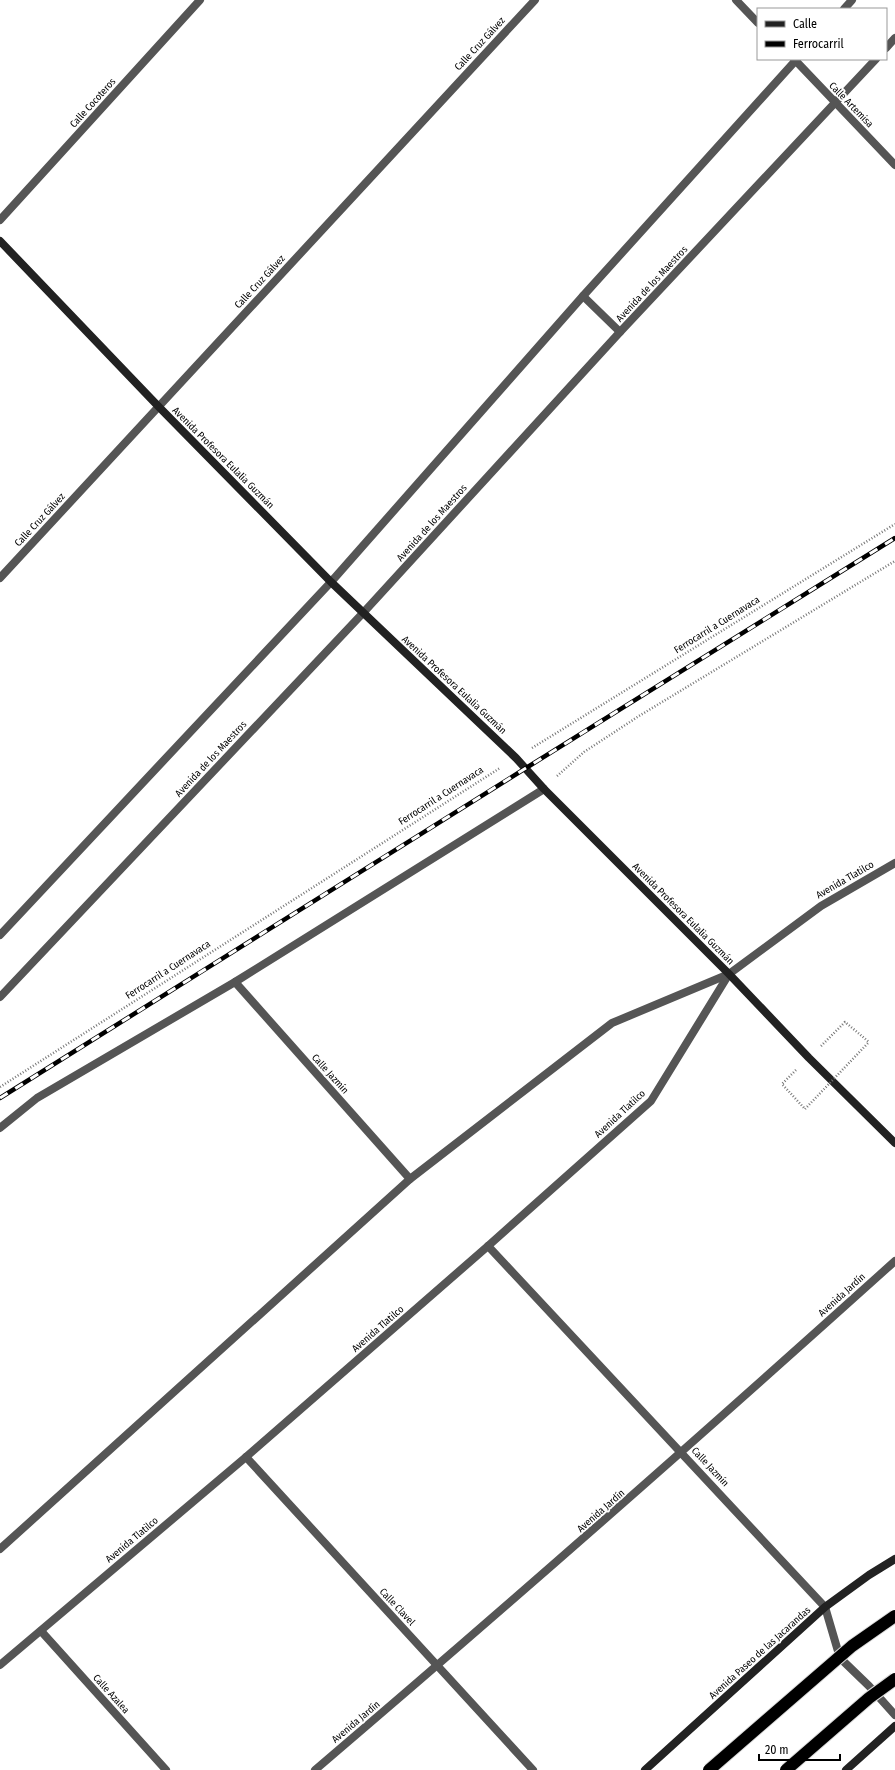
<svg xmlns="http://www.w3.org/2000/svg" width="895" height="1770" font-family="'Fira Sans Condensed',sans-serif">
  <rect width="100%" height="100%" fill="#fff"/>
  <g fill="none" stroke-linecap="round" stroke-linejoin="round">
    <g stroke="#777" stroke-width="2.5" stroke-dasharray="1 2" stroke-linecap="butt">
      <polyline points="532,748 895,524"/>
      <polyline points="557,776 584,752 639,716 895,561"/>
      <polyline points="821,1046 845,1022 869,1042"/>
      <polyline points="796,1070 782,1084 805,1109"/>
      <polyline points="0,1087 500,768"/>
    </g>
    <g stroke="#555" stroke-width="8">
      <polyline points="736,0 758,23"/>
      <polyline points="844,9 852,0"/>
      <polyline points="886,48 895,38"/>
      <polyline points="794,59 895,165"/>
      <polyline points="0,220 200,0"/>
      <polyline points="583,296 620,332"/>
      <polyline points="0,578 535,0"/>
      <polyline points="0,935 331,582 583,296 797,59"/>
      <polyline points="235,982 410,1179"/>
      <polyline points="0,997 363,613 620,332 876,59"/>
      <polyline points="0,1128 37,1098 235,982 544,789"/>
      <polyline points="488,1246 825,1607 840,1658 869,1686 895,1715"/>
      <polyline points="246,1457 533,1770"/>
      <polyline points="0,1549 410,1179 612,1023 729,974 821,906 895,863"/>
      <polyline points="41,1631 166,1770"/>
      <polyline points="0,1665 246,1457 488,1246 651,1101 729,974"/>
      <path d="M315,1770c196,-167 389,-337 580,-509"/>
    </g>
    <g stroke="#222" stroke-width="8">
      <polyline points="0,241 158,406 331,582 516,758 544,789 729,974 809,1058 895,1143"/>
      <polyline points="645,1770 825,1607 869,1575 895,1559"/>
      <polyline points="846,1770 895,1726"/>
    </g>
    <g stroke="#000" stroke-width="4.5">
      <polyline id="rail" points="0,1098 526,768 895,538"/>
    </g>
    <use href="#rail" stroke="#fff" stroke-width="3" stroke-dasharray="9" stroke-linecap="butt"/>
    <g stroke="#dbdbdb" stroke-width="14" stroke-linecap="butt">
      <g id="highway-bridge">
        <polyline points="709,1770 852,1646 895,1616"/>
        <polyline points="786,1770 869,1698 895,1679"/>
      </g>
    </g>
    <polyline stroke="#777" stroke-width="2.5" stroke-dasharray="1 2" stroke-linecap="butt" points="805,1109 869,1042"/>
    <use href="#highway-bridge" stroke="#000" stroke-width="12"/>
  </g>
  <g text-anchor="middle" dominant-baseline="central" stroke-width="3.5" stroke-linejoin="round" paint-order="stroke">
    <g font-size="10" fill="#000" stroke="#fff">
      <text transform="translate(480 44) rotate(-47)">Calle Cruz Gálvez</text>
      <text transform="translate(93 103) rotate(-48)">Calle Cocoteros</text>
      <text transform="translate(851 105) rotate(46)">Calle Artemisa</text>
      <text transform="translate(260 282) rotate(-47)">Calle Cruz Gálvez</text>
      <text transform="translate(652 284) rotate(-47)">Avenida de los Maestros</text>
      <text transform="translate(223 458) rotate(45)">Avenida Profesora Eulalia Guzmán</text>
      <text transform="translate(40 520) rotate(-47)">Calle Cruz Gálvez</text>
      <text transform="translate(432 523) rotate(-48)">Avenida de los Maestros</text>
      <text transform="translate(717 625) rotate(-32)">Ferrocarril a Cuernavaca</text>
      <text transform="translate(454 685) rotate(43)">Avenida Profesora Eulalia Guzmán</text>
      <text transform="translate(211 759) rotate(-47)">Avenida de los Maestros</text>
      <text transform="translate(441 796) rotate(-33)">Ferrocarril a Cuernavaca</text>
      <text transform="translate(845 880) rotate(-30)">Avenida Tlatilco</text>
      <text transform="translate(683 914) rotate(45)">Avenida Profesora Eulalia Guzmán</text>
      <text transform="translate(168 970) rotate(-33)">Ferrocarril a Cuernavaca</text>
      <text transform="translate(330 1074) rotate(48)">Calle Jazmín</text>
      <text transform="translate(620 1114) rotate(-43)">Avenida Tlatilco</text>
      <text transform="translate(842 1295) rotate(-42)">Avenida Jardín</text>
      <text transform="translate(378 1329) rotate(-41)">Avenida Tlatilco</text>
      <text transform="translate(710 1467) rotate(47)">Calle Jazmín</text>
      <text transform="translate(601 1511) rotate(-41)">Avenida Jardín</text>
      <text transform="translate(132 1540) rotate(-40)">Avenida Tlatilco</text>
      <text transform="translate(397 1607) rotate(47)">Calle Clavel</text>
      <text transform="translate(760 1653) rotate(-42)">Avenida Paseo de las Jacarandas</text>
      <text transform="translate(111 1694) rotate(48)">Calle Azalea</text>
      <text transform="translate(356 1722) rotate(-40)">Avenida Jardín</text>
    </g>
  </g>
  <rect x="757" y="8" width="130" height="52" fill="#ffffff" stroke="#999999"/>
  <rect x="765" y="21" width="20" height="6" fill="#222222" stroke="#999999"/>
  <text x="793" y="28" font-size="12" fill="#000000">Calle</text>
  <rect x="765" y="41" width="20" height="6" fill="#000000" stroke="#999999"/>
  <text x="793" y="48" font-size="12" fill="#000000">Ferrocarril</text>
  <path d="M759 1754v6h81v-6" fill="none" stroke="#000000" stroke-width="2"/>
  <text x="765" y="1754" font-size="12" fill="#000000" stroke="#ffffff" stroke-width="3" paint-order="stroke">20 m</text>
</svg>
